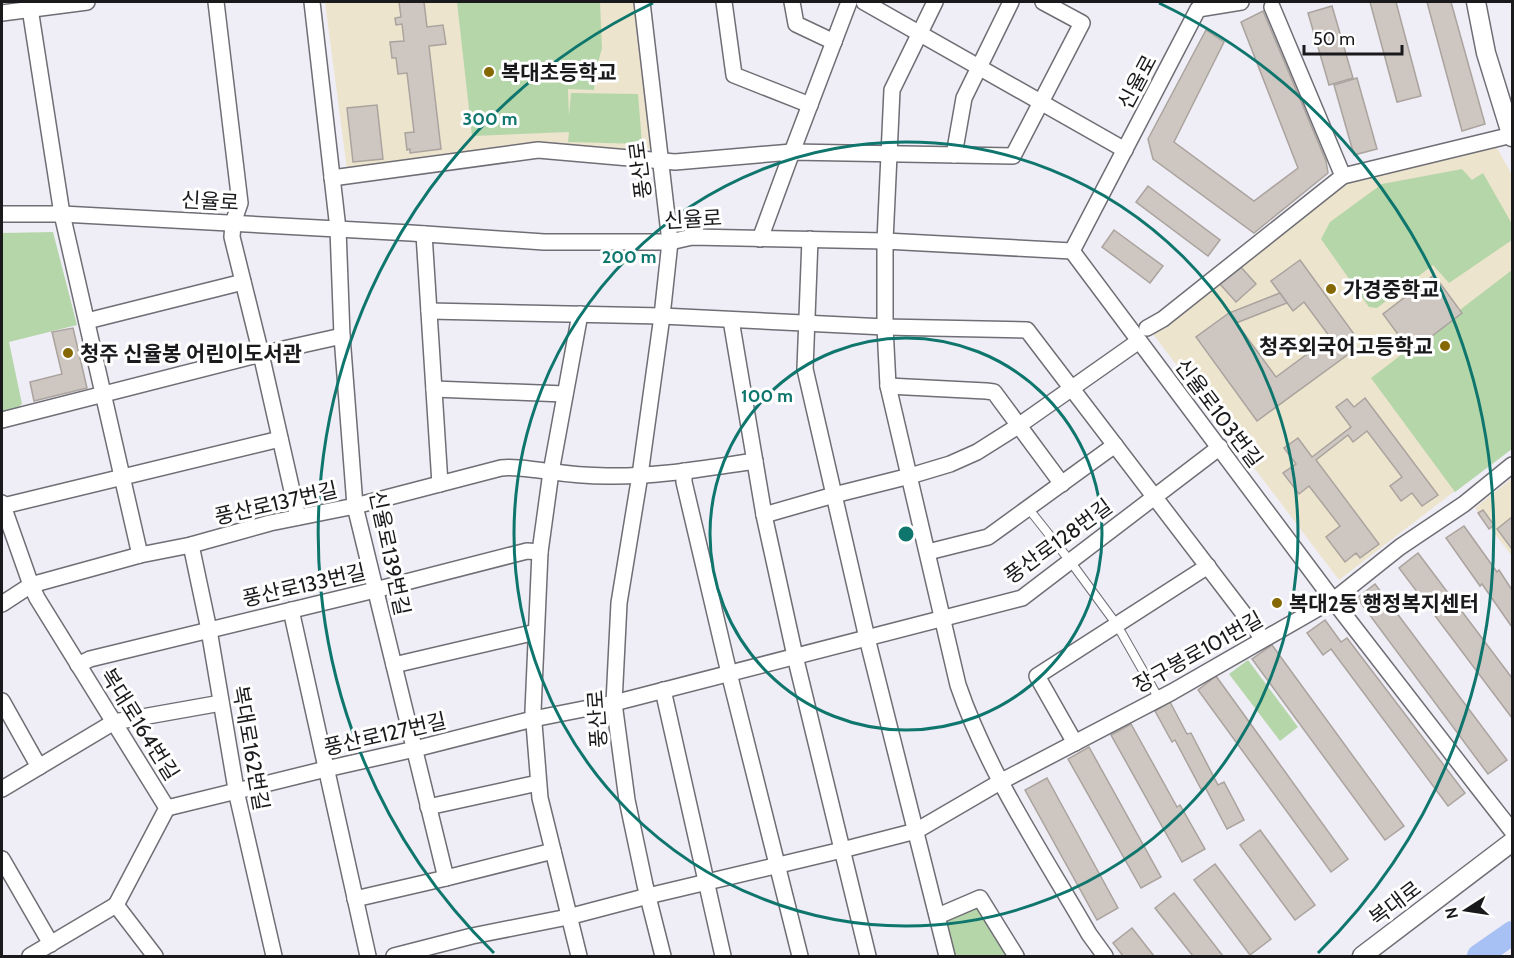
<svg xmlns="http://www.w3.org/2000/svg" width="1514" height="958" font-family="Cabin,'Noto Sans KR',sans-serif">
  <rect width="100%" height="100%" fill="#efedf5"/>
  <g fill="#ede4ce">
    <polygon points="325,2 635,2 652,147 647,150 532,143 347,170"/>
    <polygon points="1496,146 1512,175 1512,447 1339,580 1153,334 1345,181"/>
    <polygon points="1512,478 1512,556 1475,508"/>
  </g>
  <g fill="#b5d6a9">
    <polygon points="457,2 600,2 602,48 595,74 594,90 568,89 569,116 571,93 638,94 642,144 568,142 569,132 472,136"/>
    <polygon points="1462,169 1472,180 1483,173 1512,224 1512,240 1449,283 1433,265 1377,308 1369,307 1321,239 1330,222 1382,184"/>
    <polygon points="53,232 77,325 9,342 22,404 16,409 2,412 2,233"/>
    <polygon points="1512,270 1512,449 1455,492 1371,378"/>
    <polygon points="1248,660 1298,727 1280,741 1229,674"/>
    <polygon points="976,905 1008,956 953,956 945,919"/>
  </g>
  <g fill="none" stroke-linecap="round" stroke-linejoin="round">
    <polyline stroke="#a7c1f4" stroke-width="24" points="1479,956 1512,933"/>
  </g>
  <g fill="#cdc6c1" stroke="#aaa39e" stroke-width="1.5">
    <polygon points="399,2 424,2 427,27 443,25 446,44 429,46 441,149 410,153 410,149 407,150 405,133 414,132 407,73 398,74 396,58 392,58 390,42 404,41 402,24 396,25 395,18 401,17"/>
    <polygon points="1370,2 1396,2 1421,96 1397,102"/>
    <polygon points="1427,2 1451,2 1485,124 1462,131"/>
    <polygon points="1332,6 1353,78 1329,85 1308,13"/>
    <polygon points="1263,11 1326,161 1328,173 1254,233 1153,159 1148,139 1206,30 1224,42 1174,142 1254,201 1298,168 1241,22"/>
    <polygon points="1357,78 1377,149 1354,155 1334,85"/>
    <polygon points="377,105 383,159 353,162 347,108"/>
    <polygon points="1148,186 1220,240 1208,256 1136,202"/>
    <polygon points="1114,230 1163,266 1150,283 1102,247"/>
    <polygon points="1300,260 1354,334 1343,343 1350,353 1257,421 1196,337 1229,313 1276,377 1330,337 1304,302 1293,311 1271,281"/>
    <polygon points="1240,266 1256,284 1236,302 1220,284"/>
    <polygon points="1434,275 1462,313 1411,352 1383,314"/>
    <polygon points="1280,293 1287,303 1236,323 1229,313"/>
    <polygon points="73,328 87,388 34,401 30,382 62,374 52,332"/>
    <polygon points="1365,398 1438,495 1422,506 1412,493 1401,501 1390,486 1402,477 1367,431 1353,442 1348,435 1316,460 1379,544 1360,558 1356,553 1345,562 1326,537 1340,526 1309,486 1299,494 1283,473 1296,464 1284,448 1298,438 1312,457 1351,427 1336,407 1347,399 1354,407"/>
    <polygon points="1483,510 1494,525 1489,529 1478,513"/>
    <polygon points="1512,517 1512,549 1497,529"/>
    <polygon points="1464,526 1497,572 1499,570 1512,590 1512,627 1482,584 1480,586 1446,538"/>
    <polygon points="1418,553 1512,678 1512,718 1399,568"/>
    <polygon points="1375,584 1507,760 1488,774 1357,598"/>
    <polygon points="1325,620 1341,642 1347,638 1465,793 1448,806 1331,649 1323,655 1307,633"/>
    <polygon points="1272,645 1404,826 1385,840 1252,659"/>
    <polygon points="1216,676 1348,859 1331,872 1198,690"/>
    <polygon points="1170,702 1187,734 1191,733 1218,785 1224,782 1244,820 1227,829 1205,787 1201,789 1175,740 1172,742 1155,711"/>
    <polygon points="1131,724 1177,807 1180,805 1205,849 1182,862 1111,735"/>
    <polygon points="1089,747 1161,877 1141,888 1068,759"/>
    <polygon points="1047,778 1118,908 1097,920 1025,790"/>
    <polygon points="1260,830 1315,905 1295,920 1240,845"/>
    <polygon points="1215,864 1271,939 1250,955 1194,880"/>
    <polygon points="1174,893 1223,956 1193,956 1155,908"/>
    <polygon points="1132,928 1154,956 1123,956 1113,943"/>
  </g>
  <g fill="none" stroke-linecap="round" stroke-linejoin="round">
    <g stroke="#6f6e75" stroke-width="10">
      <polyline id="service" points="1028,508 1070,561 1117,625 1159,699"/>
    </g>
    <g stroke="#6f6e75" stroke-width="18">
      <g id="minor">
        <polyline points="29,2 62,214 140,555"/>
        <polyline points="216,2 240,203 233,223 232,237 261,354 298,517"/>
        <polyline points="312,2 338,229 342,336 355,506 446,878"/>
        <polyline points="642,2 670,242 662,316 640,475 619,603 614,703 627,800 645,885 663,956"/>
        <polyline points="724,2 734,75 810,105"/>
        <polyline points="792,2 796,24 834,42"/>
        <polyline points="864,2 1125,150"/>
        <path d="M935,2l-43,88 -7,151v86l3,59 70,299c30,88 85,169 131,249l16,22"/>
        <polyline points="1272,7 1343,176"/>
        <polyline points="2,13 87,2"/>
        <polyline points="954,155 964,98 1011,2"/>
        <polyline points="332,178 538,150 675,162 792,152 1013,156 1082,23 1043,2"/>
        <polyline points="2,214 62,214 411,233 544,242 670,242 692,237 885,241 1072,251"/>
        <polyline points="424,234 440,484"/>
        <polyline points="760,239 792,152 849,2"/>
        <polyline points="810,239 805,369 867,638 947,956"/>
        <polyline points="1072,251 1333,600 1480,790 1512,831"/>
        <polyline points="1072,251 1198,9 1241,2"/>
        <polyline points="429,311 662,316 885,327 1027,330 1263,639"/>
        <polyline points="731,320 764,515 795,656 868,956"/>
        <polyline points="87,321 243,282"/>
        <polyline points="1147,328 1163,319 1343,176 1512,135"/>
        <polyline points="888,386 986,391 994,392 1062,484"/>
        <polyline points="434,389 565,394"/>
        <polyline points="2,420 261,354 342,336"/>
        <polyline points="684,471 684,482 729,673 800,956"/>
        <polyline points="2,503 31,585 37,598 167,808 116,905"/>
        <polyline points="3,506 280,439"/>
        <polyline points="764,515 834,495 910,476 950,464 977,452 1018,426 1139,341"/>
        <polyline points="191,545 209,630 237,795 274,956"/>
        <polyline points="928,552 988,537 1115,445"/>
        <path d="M2,604l29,-19 109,-30 51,-10 79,-22 85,-17 146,-38c15,-2 31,2 46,3 20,3 40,5 60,5 50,1 99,-8 148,-15"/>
        <polyline points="291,610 368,956"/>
        <polyline points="78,665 90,659 375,590 527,551 540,552"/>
        <polyline points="394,665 536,632"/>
        <polyline points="663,690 723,956"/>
        <polyline points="2,701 39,767"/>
        <polyline points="1075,743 1037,676 1208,566"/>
        <polyline points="2,789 114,722 221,703"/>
        <polyline points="428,807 538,783"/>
        <polyline points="167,808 326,769 415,749 533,719 614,703 1022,598 1220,447"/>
        <polyline points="2,859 51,944"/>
        <polyline points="355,899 446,878 553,851"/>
        <polyline points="116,905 155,956"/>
        <polyline points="938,916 980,898 1016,956"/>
        <polyline points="30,956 116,905"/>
        <polyline points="394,956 472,936 568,917 648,896 842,850 916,831 1000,782 1172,692 1336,598 1400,547 1464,504 1512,465"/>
        <polyline points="579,956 540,798 533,711 540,552 551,472 580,314"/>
      </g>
    </g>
    <g stroke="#6f6e75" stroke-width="21">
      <g id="tertiary">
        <polyline points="1476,2 1486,53 1512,137"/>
        <polyline points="1362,956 1512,842"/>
      </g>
    </g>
    <use href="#service" stroke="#fff" stroke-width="8"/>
    <use href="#minor" stroke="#fff" stroke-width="15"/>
    <use href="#tertiary" stroke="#fff" stroke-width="18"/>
  </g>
  <g fill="none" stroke="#0f766e" stroke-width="3">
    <circle cx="906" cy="534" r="196"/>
    <circle cx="906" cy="534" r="392"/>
    <path d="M494 953A588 588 0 0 1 653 3M1159 3A588 588 0 0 1 1318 953"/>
  </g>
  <g fill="#856802" stroke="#fff" stroke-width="2">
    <circle cx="489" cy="72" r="6"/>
    <circle cx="1331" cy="289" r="6"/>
    <circle cx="1445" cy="346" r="6"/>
    <circle cx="68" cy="353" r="6"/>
    <circle cx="1277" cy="603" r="6"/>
  </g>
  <g text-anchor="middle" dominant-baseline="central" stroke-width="6" stroke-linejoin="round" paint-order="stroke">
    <g font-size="21" font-weight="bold" fill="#1a191c" stroke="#fff" text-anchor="start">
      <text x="501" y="72">복대초등학교</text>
      <text x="1343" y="289">가경중학교</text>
      <text x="1433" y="346" text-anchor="end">청주외국어고등학교</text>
      <text x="80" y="353">청주 신율봉 어린이도서관</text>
      <text x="1289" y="603">복대2동 행정복지센터</text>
    </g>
    <g font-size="21" fill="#1a191c" stroke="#fff">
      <text transform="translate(1137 82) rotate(-62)">신율로</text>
      <text transform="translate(640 170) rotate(-97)">풍산로</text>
      <text transform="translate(210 201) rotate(3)">신율로</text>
      <text transform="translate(693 219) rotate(-3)">신율로</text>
      <text transform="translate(1219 413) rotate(53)">신율로103번길</text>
      <text transform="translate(276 503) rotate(-13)">풍산로137번길</text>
      <text transform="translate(1058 541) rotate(-36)">풍산로128번길</text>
      <text transform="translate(390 553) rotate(78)">신율로139번길</text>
      <text transform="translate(304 585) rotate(-13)">풍산로133번길</text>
      <text transform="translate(1198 652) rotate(-29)">장구봉로101번길</text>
      <text transform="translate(597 719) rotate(-94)">풍산로</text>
      <text transform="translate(140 724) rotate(58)">복대로164번길</text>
      <text transform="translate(385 734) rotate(-13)">풍산로127번길</text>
      <text transform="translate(251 748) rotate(80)">복대로162번길</text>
      <text transform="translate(1395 903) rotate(-37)">복대로</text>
    </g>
  </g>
  <circle cx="906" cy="534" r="9" fill="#0f766e" stroke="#fff" stroke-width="3"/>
  <g font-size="18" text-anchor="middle" font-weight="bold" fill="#0f766e" stroke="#fff" stroke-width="6" stroke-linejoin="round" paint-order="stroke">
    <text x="490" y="125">300 m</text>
    <text x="629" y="263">200 m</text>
    <text x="767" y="402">100 m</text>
  </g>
  <rect width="1514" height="958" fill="none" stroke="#1a191c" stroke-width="6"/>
  <g transform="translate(1466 910) rotate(258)" stroke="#ffffff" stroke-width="4.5" paint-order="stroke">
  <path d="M0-4.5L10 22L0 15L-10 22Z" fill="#1a191c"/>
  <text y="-9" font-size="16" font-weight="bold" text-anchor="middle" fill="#1a191c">N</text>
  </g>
  <path d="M1304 45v9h98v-9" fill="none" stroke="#1a191c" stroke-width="3"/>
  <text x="1313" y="45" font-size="18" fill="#1a191c" stroke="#ffffff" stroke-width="4.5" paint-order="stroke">50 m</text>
</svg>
